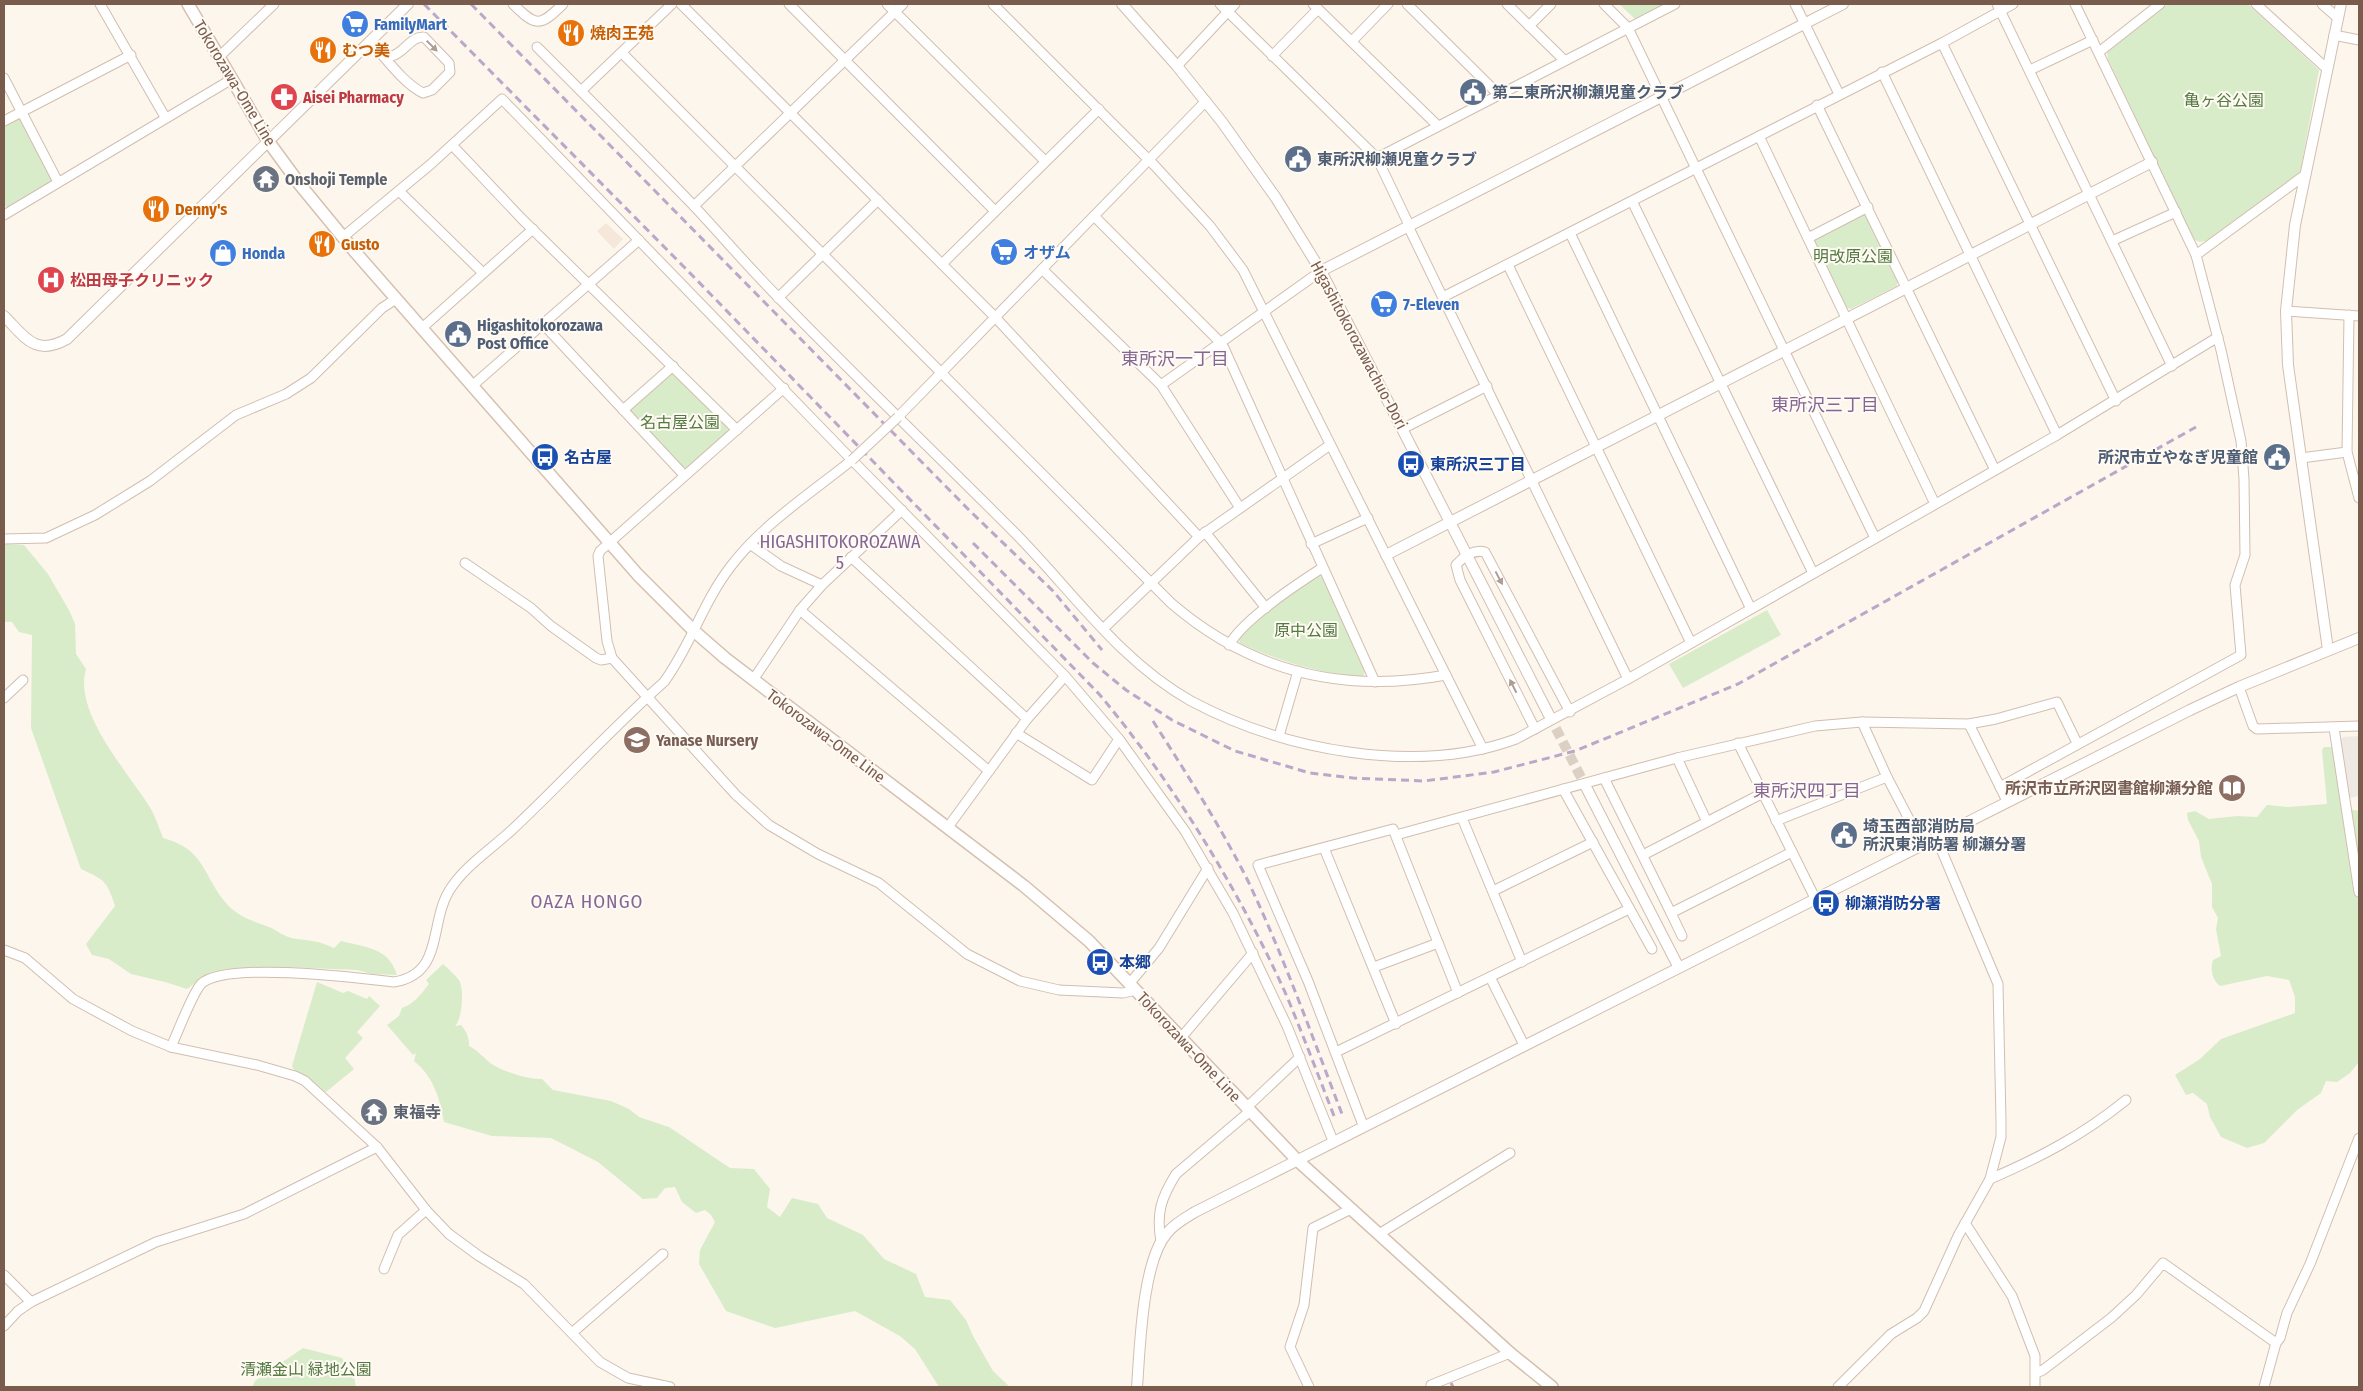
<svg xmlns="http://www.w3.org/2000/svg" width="2363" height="1391" font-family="'Fira Sans Condensed','Noto Sans JP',sans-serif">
  <rect width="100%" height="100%" fill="#fdf6ec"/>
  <polygon fill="#f5e8da" points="606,223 623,239 614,249 597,231"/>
  <polygon fill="#efe9e4" points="2359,736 2359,796 2348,798 2339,742 2343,737"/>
  <g fill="#d8ecc9">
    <polygon points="1619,4 1665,4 1635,19"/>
    <polygon points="2168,4 2248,4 2319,70 2300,173 2209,240 2200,242 2193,239 2108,59 2107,52"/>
    <polygon points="21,115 54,180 7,208 4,204 4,125"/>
    <polygon points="1864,213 1897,281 1897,286 1851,309 1847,308 1814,240"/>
    <polygon points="670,372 674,372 727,426 728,431 687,469 682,468 629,411 629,407"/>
    <path d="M4,544l20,1 24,29 22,38 5,12 1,30 10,15c-13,44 43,104 65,140 5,9 8,19 12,29 46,12 40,44 69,71 12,10 24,13 37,18 6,2 11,7 17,9 8,4 18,3 26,5 8,1 15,4 22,7l7,-7c26,7 47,6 56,34l-25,-1 -15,-4 -73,-3 -70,7 -16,7 -11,8 -22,-7 -34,-8 -22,-15 -17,-4 -6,-11 29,-38c-8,-25 -10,-26 -34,-37l-50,-141 1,-93 -13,-3 -7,-10h-8z"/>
    <path d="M1318,576l5,1 42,94 -2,6c-44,-4 -83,-15 -123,-34l-2,-5 31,-28z"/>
    <polygon points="1767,610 1781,635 1683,688 1669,664"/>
    <path d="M2324,747h9l10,61 16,3v251l-9,11 -13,9 -11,-1 -5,12 -24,17 -33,33 -17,5 -26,-11 -11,-20 -3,-13 -14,-11 -7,2 -11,-20 25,-16 21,-20 74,-26v-16l-6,-17 -22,-4 -47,10c-8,-6 -10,-17 -7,-26l8,-4 -5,-27 2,-11 -6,-11v-23l-11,-27 -2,-16 -11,-21 -1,-7 8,-2 14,8 28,-3 20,1 10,-12 21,2 39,-3 -5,-54z"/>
    <path d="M443,964c5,5 14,12 17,18 4,10 2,37 -5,44l6,-1c6,7 8,12 8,21 9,5 12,9 19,15 9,9 41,19 54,18l11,11 58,11 18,8 10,8 30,10 61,41 24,1 16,20 -3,18 13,10 12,-19 26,6 9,14 36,17 21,24 32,15 9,23 25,3 16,20 7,16 20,35 17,16h-71l-24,-38 -15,-13 -45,-25 -80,17 -49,-17 -27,-47 1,-14 15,-28 -4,-7 -6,-5 -9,3 -14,-11 -7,-15 -10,1 -8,10 -14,1 -45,-37 -47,-24 -59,-2 -48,-14c-4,-24 -11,-46 -30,-61l2,-8 -3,2 -26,-30 12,-9 3,-8c12,-4 19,-14 27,-24l-3,-4z"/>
    <polygon points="317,982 343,993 348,991 367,999 369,996 380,1006 357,1032 363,1038 345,1058 354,1069 326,1092 294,1070 292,1066"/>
    <polygon points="303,1348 342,1358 354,1376 356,1387 252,1387 255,1381"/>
  </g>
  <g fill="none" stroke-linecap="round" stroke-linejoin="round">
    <polyline stroke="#dcd0c4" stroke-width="10" stroke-dasharray="10 5" stroke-linecap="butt" points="1549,715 1586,787"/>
    <g stroke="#d1beb0" stroke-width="11">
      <g id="minor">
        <polyline points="100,4 165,117"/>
        <path d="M513,4c23,23 27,23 50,0"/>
        <polyline points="681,4 995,317 1199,537"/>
        <polyline points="789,4 995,211"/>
        <polyline points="887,4 1045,161"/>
        <polyline points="993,4 1155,166 1210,226 1243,270 1483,749"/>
        <polyline points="1220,4 1377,158 1410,227"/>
        <polyline points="1313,4 1437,125"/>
        <polyline points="1407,4 1498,94"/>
        <polyline points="1507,4 1564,60"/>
        <polyline points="1604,4 1628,28 1875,538"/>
        <polyline points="1795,4 1839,94"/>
        <polyline points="1997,4 2172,366"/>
        <polyline points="2256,4 2326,68"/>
        <polyline points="2322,4 2338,18"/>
        <polyline points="1529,26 1551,4"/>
        <polyline points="2334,35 2359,40"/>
        <polyline points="1352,41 1388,4"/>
        <path d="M371,42c15,16 32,41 52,51l9,-3 18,-18 -1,-9 -25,-26c-13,-1 -20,16 -32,19l-14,-6"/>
        <polyline points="1942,43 2116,401"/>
        <path d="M537,47c52,52 105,105 156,158 29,31 56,63 86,93 77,79 156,155 234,233 57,57 106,130 178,170 92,49 225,75 325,38l112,-60 429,-244 161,-98"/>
        <polyline points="2099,52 2160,4"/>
        <path d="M622,53l549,550c80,69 172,91 275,72"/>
        <polyline points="1272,56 1318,9"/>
        <polyline points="219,57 274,4"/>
        <polyline points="1177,66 1235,4"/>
        <polyline points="2030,70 2093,40"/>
        <polyline points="1882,72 2057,435"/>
        <polyline points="4,78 58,182"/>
        <polyline points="581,91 672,4"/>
        <polyline points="1817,105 1995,470"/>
        <polyline points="4,121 131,55"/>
        <polyline points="1759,136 1935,504"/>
        <polyline points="452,145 521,218 737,430"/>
        <polyline points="1377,158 1675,4"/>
        <polyline points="399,191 483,273"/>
        <polyline points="1632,201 1813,573"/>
        <polyline points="694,206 903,4"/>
        <polyline points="4,215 232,79"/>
        <polyline points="1094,216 1217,339 1224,348 1375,682"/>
        <polyline points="1409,228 1628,679"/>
        <polyline points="1570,233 1751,609"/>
        <polyline points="343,237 431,164 502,99 852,460 1065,676 1119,739 1185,831 1233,913 1287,1026 1333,1141"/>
        <polyline points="1808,238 1868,207"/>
        <polyline points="2112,241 2176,212"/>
        <polyline points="2196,255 2305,175"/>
        <polyline points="942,264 1099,109"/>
        <polyline points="1508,265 1691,643"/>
        <polyline points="1042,269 1161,385 1240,508"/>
        <polyline points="1443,297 1942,43 2013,4"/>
        <polyline points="778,298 878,200"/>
        <polyline points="2286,311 2359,316"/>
        <polyline points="2349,315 2347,452 2359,498"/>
        <polyline points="542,323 684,475"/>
        <polyline points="422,328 533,229"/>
        <polyline points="1161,385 1321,271"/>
        <polyline points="472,386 639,240"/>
        <polyline points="784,388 600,551 598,556 607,641 612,658 736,795 769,825 818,854 879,883 967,954 1020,981 1059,990 1123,993 1136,990"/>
        <polyline points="623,410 673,366"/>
        <polyline points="898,417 1206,101"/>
        <polyline points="1404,428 1487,386"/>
        <polyline points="2301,458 2347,452"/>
        <polyline points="1205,532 1266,608"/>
        <polyline points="4,539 46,538 95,515 150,481 236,415 286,394 311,378 382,308 396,299"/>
        <polyline points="750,544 781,566 822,585"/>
        <polyline points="1311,544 1368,518"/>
        <polyline points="851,557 1027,719"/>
        <polyline points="465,563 531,608 551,626 596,658 601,660 612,658"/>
        <polyline points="800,610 989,771"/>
        <polyline points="1103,629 1199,537 1330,445"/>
        <path d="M1229,645c14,-25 68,-61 93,-77"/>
        <polyline points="753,680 800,610 822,585 902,510"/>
        <polyline points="2239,687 2253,726 2257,729 2359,726"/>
        <polyline points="4,698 23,680"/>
        <polyline points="1862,722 1887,777 1922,844"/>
        <polyline points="1969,724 2007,801"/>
        <polyline points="2334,728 2359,892"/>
        <path d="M1535,729l-75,-149 -4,-15c8,-9 17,-16 29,-13l85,160"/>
        <polyline points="1016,733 1092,780 1119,739"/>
        <polyline points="1279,736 1298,671"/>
        <polyline points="1738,743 1815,898"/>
        <polyline points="1677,758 1707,822"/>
        <polyline points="1604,778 1671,913 1792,852"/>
        <polyline points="2000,787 2241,655 2235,585 2245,555 2244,479 2241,441 2221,350 2196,255 2075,4"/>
        <polyline points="1563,789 1652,949"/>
        <polyline points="1462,818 1522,962"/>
        <polyline points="1776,821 1887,777"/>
        <polyline points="948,827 1027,719 1065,676"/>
        <polyline points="1396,835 1677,758 1815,726 1862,722 1969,724 1996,719 2057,702 2077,743"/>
        <polyline points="1324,848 1396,1024"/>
        <polyline points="1643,855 1763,793"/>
        <polyline points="1493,891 1593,842"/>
        <polyline points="1671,913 1682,936"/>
        <polyline points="4,950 25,958 73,999 132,1031 171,1047 257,1065 295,1076 305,1081 377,1147 426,1210 449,1234 479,1256 524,1284 600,1362 628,1378 670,1387"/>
        <polyline points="1374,967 1438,943"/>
        <polyline points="1490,977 1524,1045"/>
        <polyline points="1130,983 1159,948 1208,868"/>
        <polyline points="1180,1039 1253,953"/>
        <path d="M171,1047c7,-15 21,-53 30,-63 24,-23 158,-6 193,-2 50,-8 35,-58 55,-91 15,-25 44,-43 65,-63 51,-48 98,-100 150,-146 27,-37 39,-80 67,-116 32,-42 80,-73 121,-106"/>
        <polyline points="1336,1052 1629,909"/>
        <polyline points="1246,1108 1300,1057"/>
        <polyline points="1363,1125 1308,981 1258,865 1393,829 1458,993"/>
        <path d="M1990,1179c51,-22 93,-44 136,-79"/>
        <polyline points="1965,1223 2012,1296 2035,1356 2035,1387"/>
        <polyline points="1379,1234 1510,1153"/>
        <path d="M1161,1242c-5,-29 0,-44 15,-68l73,-62"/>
        <polyline points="384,1269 398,1235 426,1210"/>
        <polyline points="4,1275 31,1302"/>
        <polyline points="4,1326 18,1311 31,1302 156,1242 244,1214 377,1147"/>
        <polyline points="572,1333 663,1254"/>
        <polyline points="2036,1373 2043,1370 2111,1318 2136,1295 2163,1263 2276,1343"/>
        <polyline points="1309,1387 1290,1347 1304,1305 1313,1228 1351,1209"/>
        <polyline points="1432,1387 1431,1385 1510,1353"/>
        <polyline points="1838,1387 1891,1334 1917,1318 1924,1311 1958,1236 1990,1179 2001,1137 2001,1121 1998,984 1936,837"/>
        <polyline points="2264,1387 2276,1343 2280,1338 2287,1313 2310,1264 2359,1138"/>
      </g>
    </g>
    <g stroke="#d1beb0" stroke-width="12">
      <g id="tertiary">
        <polyline points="1122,4 1177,66 1222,122 1276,198 1321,271 1549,715"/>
        <polyline points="1321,271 1843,4"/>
        <path d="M4,316c21,21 31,41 63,23l341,-335"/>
        <polyline points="1386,555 2152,162"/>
        <polyline points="2328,650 2288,365 2286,311 2295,225 2341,4"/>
        <polyline points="1586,787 1678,966"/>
        <path d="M1137,1387c3,-39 5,-125 30,-154 7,-9 18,-15 28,-21l995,-502 49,-23 120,-49"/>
      </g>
    </g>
    <g stroke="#d6c0b0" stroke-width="14">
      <polyline id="secondary" points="188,4 268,141 301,186 356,253 638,575 694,631 725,658 1024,886 1089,941 1296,1159 1510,1353 1552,1387"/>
    </g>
    <use href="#minor" stroke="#fff" stroke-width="9"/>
    <use href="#tertiary" stroke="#fff" stroke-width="10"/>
    <use href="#secondary" stroke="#fff" stroke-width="11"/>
    <g stroke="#b9a8c9" stroke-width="3" stroke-dasharray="8 5" stroke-linecap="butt">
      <path d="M424,4l264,267 411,423c74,88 142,199 189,305 16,39 31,78 46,117"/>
      <polyline points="471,4 969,510 1053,591 1102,650"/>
      <polyline points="973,543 1093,663 1126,690 1172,720 1235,751 1310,773 1353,778 1424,781 1494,772 1575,751 1738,684 2196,427"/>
      <path d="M1153,721c33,52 67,104 95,160 36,76 64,155 94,233"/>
      <polyline points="1451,1383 1453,1387"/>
    </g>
    <g stroke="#d1beb0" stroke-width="11" stroke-linecap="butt">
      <polyline id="minor-bridge" points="852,460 898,417"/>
    </g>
    <use href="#minor-bridge" stroke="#fff" stroke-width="9"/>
  </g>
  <defs><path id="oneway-solid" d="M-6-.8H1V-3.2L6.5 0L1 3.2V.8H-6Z" transform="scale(1.25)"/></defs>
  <g fill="#af9d94">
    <use href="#oneway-solid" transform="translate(432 46) rotate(45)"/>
    <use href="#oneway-solid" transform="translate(1499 578) rotate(62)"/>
    <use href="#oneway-solid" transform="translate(1513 686) rotate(-117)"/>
  </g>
  <defs>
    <g id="supermarket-disc" transform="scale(1.4375)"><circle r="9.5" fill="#3f7fe0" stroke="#fffaf3"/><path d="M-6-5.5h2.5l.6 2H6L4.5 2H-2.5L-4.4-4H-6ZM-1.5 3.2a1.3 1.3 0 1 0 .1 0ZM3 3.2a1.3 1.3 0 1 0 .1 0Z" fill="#fff"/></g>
    <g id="restaurant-disc" transform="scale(1.4375)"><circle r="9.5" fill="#e8710a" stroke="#fffaf3"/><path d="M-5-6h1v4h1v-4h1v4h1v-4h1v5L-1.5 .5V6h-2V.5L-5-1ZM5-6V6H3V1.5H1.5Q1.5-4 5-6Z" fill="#fff"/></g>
    <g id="civic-disc" transform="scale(1.4375)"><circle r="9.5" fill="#5c6f8a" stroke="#fffaf3"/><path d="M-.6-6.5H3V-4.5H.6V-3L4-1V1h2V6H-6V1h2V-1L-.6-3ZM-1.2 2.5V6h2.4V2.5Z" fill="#fff"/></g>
    <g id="pharmacy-disc" transform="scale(1.4375)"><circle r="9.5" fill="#e0444e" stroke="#fffaf3"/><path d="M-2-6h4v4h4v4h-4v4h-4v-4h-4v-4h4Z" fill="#fff"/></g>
    <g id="temple-disc" transform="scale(1.4375)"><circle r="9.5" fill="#6b7280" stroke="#fffaf3"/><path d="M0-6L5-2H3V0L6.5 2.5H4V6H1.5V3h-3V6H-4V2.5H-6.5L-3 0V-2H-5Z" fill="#fff"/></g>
    <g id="shop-disc" transform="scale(1.4375)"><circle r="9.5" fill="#3f7fe0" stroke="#fffaf3"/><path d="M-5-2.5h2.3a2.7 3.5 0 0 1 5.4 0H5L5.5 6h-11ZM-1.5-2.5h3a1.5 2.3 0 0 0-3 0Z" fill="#fff"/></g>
    <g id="hospital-disc" transform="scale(1.4375)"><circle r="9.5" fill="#e0444e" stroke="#fffaf3"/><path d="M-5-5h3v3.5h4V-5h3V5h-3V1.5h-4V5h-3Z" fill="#fff"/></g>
    <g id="bus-disc" transform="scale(1.4375)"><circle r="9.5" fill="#1a4fb4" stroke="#fffaf3"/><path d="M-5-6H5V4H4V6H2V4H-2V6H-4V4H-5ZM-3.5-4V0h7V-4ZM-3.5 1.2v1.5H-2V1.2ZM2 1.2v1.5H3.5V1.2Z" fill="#fff"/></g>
    <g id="school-disc" transform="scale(1.4375)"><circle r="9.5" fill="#8d6e63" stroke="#fffaf3"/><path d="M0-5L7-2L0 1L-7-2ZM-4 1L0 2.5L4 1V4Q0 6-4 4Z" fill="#fff"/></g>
    <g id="library-disc" transform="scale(1.4375)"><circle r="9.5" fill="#8d6e63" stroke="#fffaf3"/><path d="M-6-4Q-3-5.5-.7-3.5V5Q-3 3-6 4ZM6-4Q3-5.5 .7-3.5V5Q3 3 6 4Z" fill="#fff"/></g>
  </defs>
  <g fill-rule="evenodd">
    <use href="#supermarket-disc" x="355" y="24"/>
    <use href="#restaurant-disc" x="571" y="33"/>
    <use href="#restaurant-disc" x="323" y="50"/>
    <use href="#civic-disc" x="1473" y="92"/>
    <use href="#pharmacy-disc" x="284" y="97"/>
    <use href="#civic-disc" x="1298" y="159"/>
    <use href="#temple-disc" x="266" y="179"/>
    <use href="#restaurant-disc" x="156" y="209"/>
    <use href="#restaurant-disc" x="322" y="244"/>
    <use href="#supermarket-disc" x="1004" y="252"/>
    <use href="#shop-disc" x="223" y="253"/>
    <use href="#hospital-disc" x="51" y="280"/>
    <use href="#supermarket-disc" x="1384" y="304"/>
    <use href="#civic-disc" x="458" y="334"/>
    <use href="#bus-disc" x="545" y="457"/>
    <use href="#civic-disc" x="2277" y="457"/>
    <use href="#bus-disc" x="1411" y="464"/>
    <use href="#school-disc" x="637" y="740"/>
    <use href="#library-disc" x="2232" y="788"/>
    <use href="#civic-disc" x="1844" y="835"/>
    <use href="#bus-disc" x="1826" y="903"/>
    <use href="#bus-disc" x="1100" y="962"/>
    <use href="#temple-disc" x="374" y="1112"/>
  </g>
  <g text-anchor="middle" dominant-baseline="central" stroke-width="4" stroke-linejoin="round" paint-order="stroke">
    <g font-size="16" font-weight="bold" fill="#366cbe" stroke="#fffaf3" text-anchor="start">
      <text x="374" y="24">FamilyMart</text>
      <text x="1023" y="252">オザム</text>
      <text x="242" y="253">Honda</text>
      <text x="1403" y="304">7-Eleven</text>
    </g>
    <g font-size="16" font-weight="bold" fill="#c56008" stroke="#fffaf3" text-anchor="start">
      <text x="590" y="33">焼肉王苑</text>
      <text x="342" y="50">むつ美</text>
      <text x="175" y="209">Denny's</text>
      <text x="341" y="244">Gusto</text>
    </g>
    <g font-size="16" fill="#7a5c4d" stroke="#fffaf3">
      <text transform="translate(235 83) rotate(59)">Tokorozawa-Ome Line</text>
      <text transform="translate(1359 345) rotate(62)">Higashitokorozawachuo-Dori</text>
      <text transform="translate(826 736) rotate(37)">Tokorozawa-Ome Line</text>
      <text transform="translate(1189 1047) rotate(47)">Tokorozawa-Ome Line</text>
    </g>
    <g font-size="16" font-weight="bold" fill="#4e5e75" stroke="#fffaf3" text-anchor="start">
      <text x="1492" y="92">第二東所沢柳瀬児童クラブ</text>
      <text x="1317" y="159">東所沢柳瀬児童クラブ</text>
      <text x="477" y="325">Higashitokorozawa<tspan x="477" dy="18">Post Office</tspan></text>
      <text x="2258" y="457" text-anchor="end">所沢市立やなぎ児童館</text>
      <text x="1863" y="826">埼玉西部消防局<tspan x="1863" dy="18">所沢東消防署 柳瀬分署</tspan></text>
    </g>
    <g font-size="16" font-weight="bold" fill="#be3a42" stroke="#fffaf3" text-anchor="start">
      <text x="303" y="97">Aisei Pharmacy</text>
      <text x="70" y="280">松田母子クリニック</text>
    </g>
    <g font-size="16" fill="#537a41" stroke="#fffaf3">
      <text x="2224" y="100">亀ヶ谷公園</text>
      <text x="1853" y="256">明改原公園</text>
      <text x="680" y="422">名古屋公園</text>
      <text x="1306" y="630">原中公園</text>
      <text x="306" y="1369">清瀬金山 緑地公園</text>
    </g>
    <g font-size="16" font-weight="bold" fill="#5b616d" stroke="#fffaf3" text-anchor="start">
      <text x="285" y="179">Onshoji Temple</text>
      <text x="393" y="1112">東福寺</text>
    </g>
    <g font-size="16" font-weight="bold" fill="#164399" stroke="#fffaf3" text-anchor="start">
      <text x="564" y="457">名古屋</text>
      <text x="1430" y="464">東所沢三丁目</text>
      <text x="1845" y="903">柳瀬消防分署</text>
      <text x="1119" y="962">本郷</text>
    </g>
    <g font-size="16" font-weight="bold" fill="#785e54" stroke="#fffaf3" text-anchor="start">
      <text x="656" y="740">Yanase Nursery</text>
      <text x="2213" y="788" text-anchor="end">所沢市立所沢図書館柳瀬分館</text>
    </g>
    <g font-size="18" fill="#846695" stroke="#fffaf3">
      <text x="1175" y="359">東所沢一丁目</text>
      <text x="1825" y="405">東所沢三丁目</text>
      <text x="840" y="542">HIGASHITOKOROZAWA<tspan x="840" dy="21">5</tspan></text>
      <text x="1807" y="791">東所沢四丁目</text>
    </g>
    <g font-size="19" letter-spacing="1" fill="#846695" stroke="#fffaf3">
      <text x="587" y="901">OAZA HONGO</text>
    </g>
  </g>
  <rect width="2363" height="1391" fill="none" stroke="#7a5c4d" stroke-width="10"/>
</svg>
